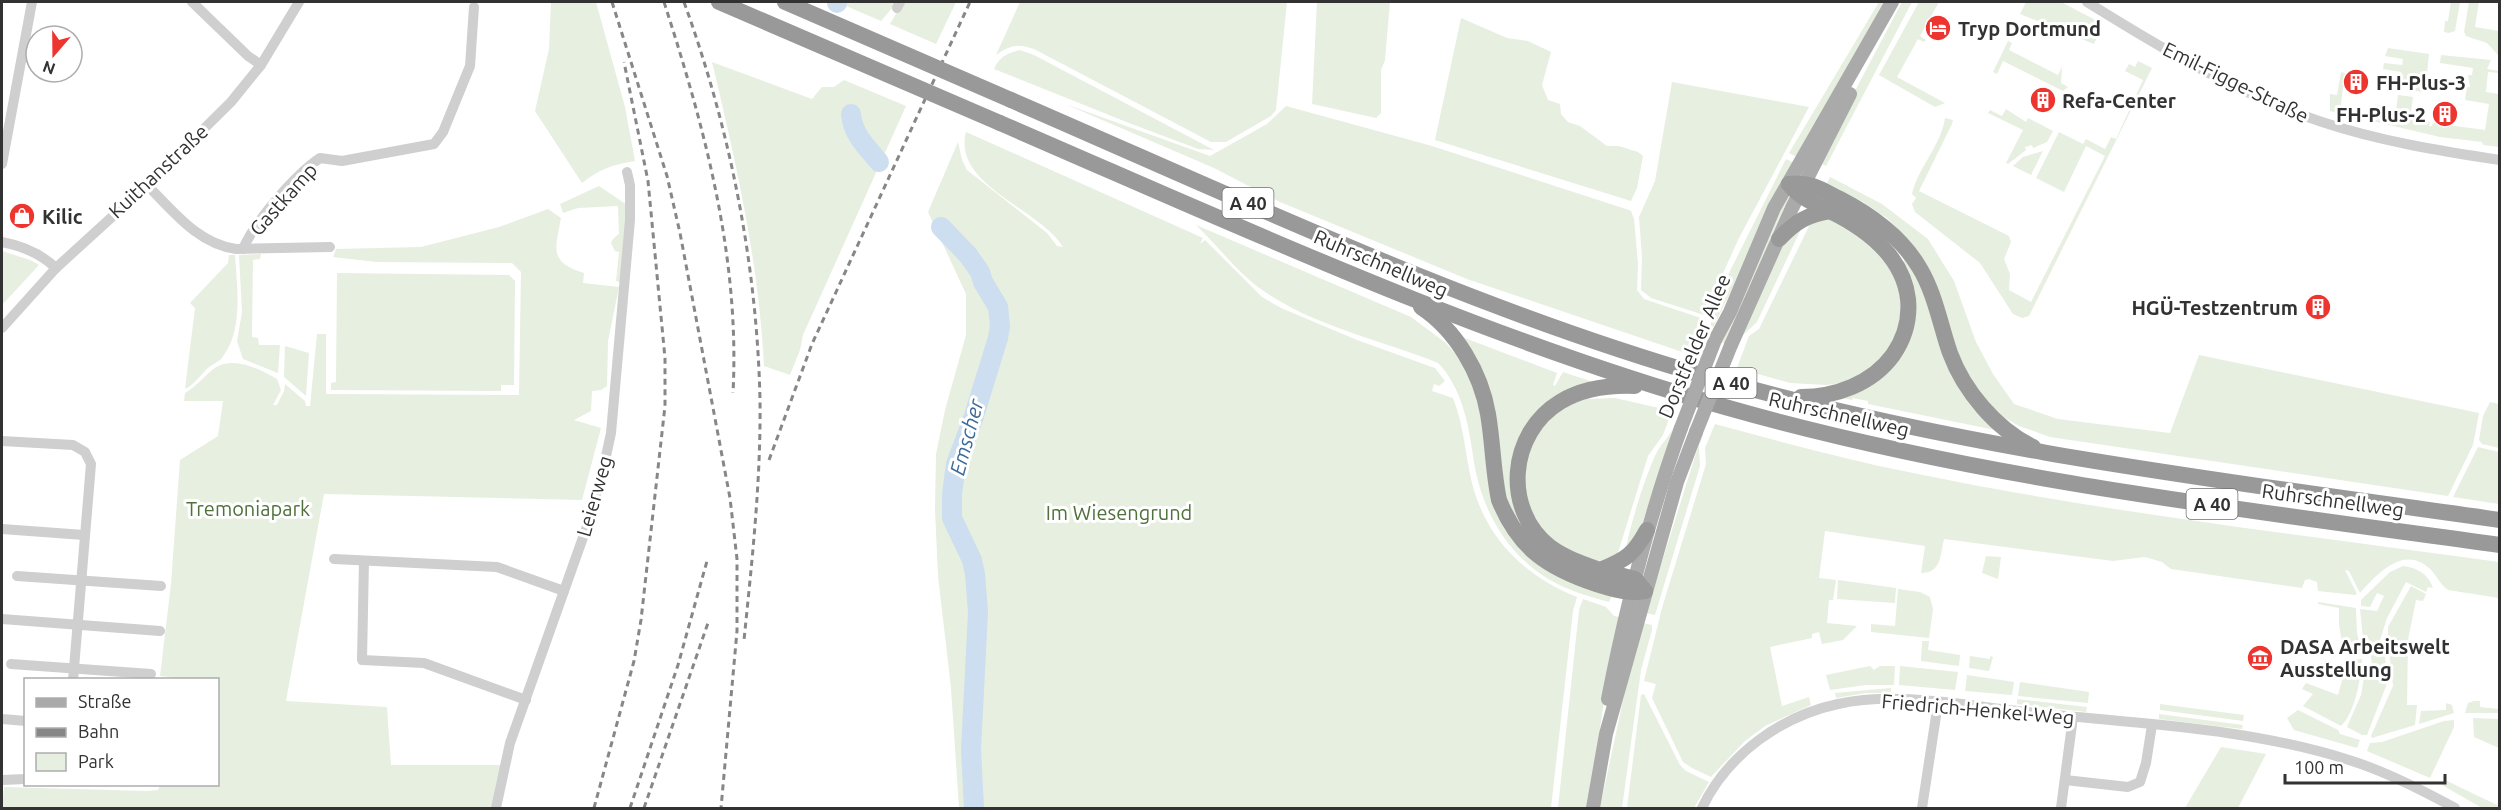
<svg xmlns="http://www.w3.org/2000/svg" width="2501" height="810" font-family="Ubuntu,sans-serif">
  <rect width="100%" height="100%" fill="#fff"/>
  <g fill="#e7efe0">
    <path d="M551,2h45l29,105 10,54c-21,3 -37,9 -53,22l-47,-72 14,-62z"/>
    <polygon points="837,2 897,2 881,21"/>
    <polygon points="903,2 956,2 936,44 890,24"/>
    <path d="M1020,2h267l-11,108 -5,6 -45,26h-15l-177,-93c-16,-6 -24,-4 -38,6z"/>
    <polygon points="1317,2 1390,2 1385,60 1381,70 1381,113 1376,118 1312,104"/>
    <polygon points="1879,2 1888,2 1797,157 1789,153"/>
    <polygon points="1902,2 1912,2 1826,166 1820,163 1830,138"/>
    <polygon points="1919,2 1939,2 1920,36 1926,40 1924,42 1918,39 1897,77 1945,103 1935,107 1879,75"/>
    <polygon points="2026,2 2061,2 2103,24 2094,44 2020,14"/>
    <polygon points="2451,2 2460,2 2455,31 2449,33 2444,32 2445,21 2448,21"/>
    <polygon points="2469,2 2479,2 2475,27 2499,31 2499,56 2487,43 2466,36 2464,32"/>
    <polygon points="1461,18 1507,38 1528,41 1551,52 1542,85 1548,100 1560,104 1561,114 1568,122 1580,126 1607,146 1619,146 1638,152 1643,156 1637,188 1631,201 1435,140"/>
    <polygon points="2008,41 2012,43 2009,50 2058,75 2062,67 2061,83 2068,87 2063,91 2003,61 1997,74 1993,72"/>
    <polygon points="2388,48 2429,54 2425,92 2415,91 2415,87 2398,85 2397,88 2382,86 2383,76 2401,78 2401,72 2383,69 2384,63 2402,65 2403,59 2385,56"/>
    <path d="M1020,50l14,5 180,95 -16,-1 -69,-26 -135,-54c5,-12 13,-16 26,-19z"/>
    <polygon points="2441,55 2491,60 2487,69 2499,71 2499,73 2488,72 2486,92 2499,94 2499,147 2483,145 2482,142 2440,137 2330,111 2330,94 2337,95 2341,72 2345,73 2340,111 2395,118 2398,95 2413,97 2410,120 2430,122 2429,126 2432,126 2433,123 2485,130 2489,104 2465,100 2467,87 2470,87 2468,75 2472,75 2473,68 2440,63"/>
    <path d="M2138,61l14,7 -123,248 -7,2 -9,-4 -33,-51 -65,-51 -3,-8 4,-6 -4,-4c6,-27 29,-48 33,-76l8,2 -1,4 -33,67 90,45 2,6 -7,17 6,15 -1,16 22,12 74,-146 -19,-10 -22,46 -28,-14 23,-46 24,12 3,-5 19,10 6,-12 5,2 27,-59 -18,-9 4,-7 6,3z"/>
    <path d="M712,62l100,37 10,-12h12l10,-7 62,26 -103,229 -3,15 -10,25 -26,-9c-5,-103 -28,-204 -52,-304z"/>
    <polygon points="1672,82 1809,107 1739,238 1704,315 1651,298 1641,290 1642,257 1639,217 1655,181"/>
    <polygon points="1065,104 1210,156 1267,124 1286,106 1432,146 1626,209 1631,211 1634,219 1638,264 1637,290 1644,299 1704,319 1706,327 1694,356 1467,279 1280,202 1214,168"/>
    <polygon points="2006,109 2026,122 2028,118 2053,131 2047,142 2033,148 2032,145 2025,147 2026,150 2008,164 2006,163 2023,130 1988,113 1990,110 2002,116"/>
    <path d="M966,132l237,106 -3,6 5,-4 57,57 19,11 76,32 72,26 6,2 10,13 -6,5 -5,-2 -2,7 21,7c11,28 12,56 19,85 14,56 54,94 105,114l-4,14 -22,197h-592l-8,-120 -13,-112 -3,-67 1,-55 9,-44 21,-75v-41l-38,-82 30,-70 4,18 5,10 80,63 10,13 6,1c-24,-39 -111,-62 -97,-115z"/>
    <polygon points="2043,151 2031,175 2013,166 2023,157"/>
    <polygon points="1786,159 1794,163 1708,338 1716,299"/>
    <polygon points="1830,177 1882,204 1928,239 1954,281 1976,342 1993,374 2014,404 2058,419 2170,433 2199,355 2479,413 2473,445 2448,496 2050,437 2019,426 1998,414 1966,376 1935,283 1915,247 1888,219 1863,202 1827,183"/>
    <polygon points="599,186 627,205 620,282 616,281 619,252 615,251 611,243 613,239 619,234 618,206 578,208 563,213 560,204"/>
    <polygon points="1789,196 1793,198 1725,343 1720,342 1769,227"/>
    <path d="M548,209l13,9c-6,32 -12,44 23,55l-1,10 36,4 -11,54 -1,45 -6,4 -9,1 -1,20 -17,9 27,8 -19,72 -258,-6 -38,207 101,6 4,58h112l-9,43h-492l2,-21 143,4 11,-1 2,-5 58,-1v-104l-47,-1 -1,-2 -10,-1 11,-92 9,-124 38,-24 5,-35h-39l1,-8c10,-6 17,-14 26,-22 19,-17 47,-3 66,8l4,11 -8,15h4l7,-14 1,-7 20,17 1,5h4l7,-72h9v60l193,1 2,-123 -9,-9 -136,-1 -43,-5 3,-8 85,-2 78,-20z"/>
    <polygon points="1835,219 1864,236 1897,276 1903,321 1881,363 1848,382 1827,385 1790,383 1737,368 1749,336 1759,329 1812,220"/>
    <path d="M1196,225l215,92 35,26 12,14 17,29 28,136 109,73 -3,7c-14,-4 -29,-8 -43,-14 -55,-24 -85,-75 -93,-132 -4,-31 -12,-70 -35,-93 -57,-23 -122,-36 -173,-71 -26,-17 -46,-45 -69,-67z"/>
    <polygon points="1803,225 1757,322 1743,335 1738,347 1736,347 1780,250 1786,238"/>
    <polygon points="2,251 30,260 39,265 2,305"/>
    <polygon points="261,254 260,259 253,260 252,337 258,338 259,345 280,345 278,373 243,359 237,341 242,312 239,255"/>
    <path d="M229,255h6c2,34 9,76 -14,104 -3,3 -8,5 -12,8 -8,7 -14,17 -24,22l10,-81 -5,-5 38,-40z"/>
    <polygon points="1906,259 1915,274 1995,430 1868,404 1868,401 1853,398 1852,400 1831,396 1906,345 1901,263"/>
    <polygon points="337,273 509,275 515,281 514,385 501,385 501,391 331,390 331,383 336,382"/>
    <polygon points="1462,337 1557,373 1553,385 1555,386 1563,372 1590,381 1592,384 1514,449 1544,553 1510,511"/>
    <polygon points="285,346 309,353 306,396 284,377"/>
    <polygon points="1615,398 1672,411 1663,435 1648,456 1616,559 1603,563 1587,561 1547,537 1524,498 1524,456 1534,433 1567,402 1586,399"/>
    <polygon points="2490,402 2499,404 2499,448 2482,444 2479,440 2483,416"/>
    <path d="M1715,424c66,18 131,36 198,49 193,40 391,62 586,89v36l-51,-8c-9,-6 -11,-15 -18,-21 -26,-25 -53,5 -70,24l-11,-22 -4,-1 12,24 -2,1 -37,-4 -1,-9 -8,-3 -4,1 -3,8 -131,-19 -9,-7 -17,-5 -32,4 -169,-22c-4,16 -2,34 -23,34l4,-27 -100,-15 -6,47 17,2 -3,20h-4l-2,23 30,3 -14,14 -21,4 -3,-12 -7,2v4l-42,9 12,59 27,-9 2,8 -46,21 -20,15 -34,36 -19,-9 -9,-6 -31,-64 4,-14 -12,-3 18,-73 44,-144 -1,-16z"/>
    <path d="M1674,426h1l-37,110 -12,14c2,-19 21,-79 30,-96 5,-11 14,-17 18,-28z"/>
    <polygon points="1702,434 1703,435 1699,446 1700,466 1655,615 1646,613"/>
    <polygon points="2478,447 2499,452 2499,504 2453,497"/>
    <polygon points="1986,556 2001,557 1998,579 1982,573"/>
    <path d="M2403,566c15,2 25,8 30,22l-5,-1 -2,5 -20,-10 -19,36 -7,22 3,2 5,39 -21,54h-5l-15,-8 14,-32 5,-30h6l-3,-26h-6l-3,-30 17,2 7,-15 -7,-3 -7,14 -9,-1v-6l29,-28z"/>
    <polygon points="1838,580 1896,588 1895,603 1837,599"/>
    <polygon points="2411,586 2426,594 2423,601 2416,600 2408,640 2407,705 2417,705 2415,725 2372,738 2371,736 2393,686 2388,642 2388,627"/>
    <polygon points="1898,589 1920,592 1930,597 1933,609 1929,638 1871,632 1871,624 1895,626"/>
    <polygon points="1583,599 1606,607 1614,616 1619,617 1611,655 1588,808 1558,808 1579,610"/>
    <polygon points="2318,602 2356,608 2357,633 2361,650 2344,654 2339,625 2339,608 2318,604"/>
    <polygon points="1643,623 1652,625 1652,630 1641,670 1622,808 1600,808 1628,677"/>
    <polygon points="1922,641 1929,641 1928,650 1960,655 1959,666 1921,661"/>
    <polygon points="1970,656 1990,659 1990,656 1993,657 1989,671 1969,668"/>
    <path d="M2349,658l1,2 12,-1c-1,19 -7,54 -21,67l-38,-20 10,-12 -11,-5 4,-6 32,12 6,-22v-14z"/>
    <polygon points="1870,666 1874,670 1880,666 1895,666 1894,685 1866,685 1830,690 1826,675"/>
    <polygon points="1900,666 1958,672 1955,690 1899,685"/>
    <polygon points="1967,675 2014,682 2012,695 1965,691"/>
    <polygon points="2020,682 2089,692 2088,703 2018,696"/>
    <polygon points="1891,688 1891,693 1866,693 1836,698 1835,693"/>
    <polygon points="1644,694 1680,765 1686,771 1709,782 1694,808 1627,808 1641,695"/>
    <polygon points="2017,699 2087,707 2086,712 2017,704"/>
    <polygon points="2474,701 2480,701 2480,707 2499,709 2499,713 2465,713 2468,703"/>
    <polygon points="2446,703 2452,705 2454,713 2419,724 2421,711 2446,710"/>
    <polygon points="2160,704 2244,715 2243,721 2160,710"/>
    <polygon points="2298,710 2338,730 2340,734 2360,740 2357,748 2294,730 2287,718"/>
    <polygon points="2159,714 2243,725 2242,729 2159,719"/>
    <polygon points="2473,718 2499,719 2499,748 2474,737"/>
    <polygon points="2454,720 2454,727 2430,778 2367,751 2370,743 2382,742 2444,721"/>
    <polygon points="2221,747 2266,754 2238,808 2185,808"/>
    <polygon points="2445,780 2497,805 2499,800 2499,808 2482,808 2442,785"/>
  </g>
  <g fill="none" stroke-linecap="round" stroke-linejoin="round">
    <g stroke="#ccdeef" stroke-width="20">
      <polyline points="837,2 837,3"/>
      <path d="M851,114c2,21 15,32 28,48"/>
      <polyline points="941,227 968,255 980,272 983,282 998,307 1000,326 998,338 973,419 956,464 952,494 952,518 972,560 975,574 978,612 971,749 974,808"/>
    </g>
    <g stroke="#cfcfcf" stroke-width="10">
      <polyline points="192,2 248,56 261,65"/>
      <path d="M2087,2c74,46 152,93 235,120 57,19 118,29 178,38"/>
      <polyline points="897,8 900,2"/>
      <polyline points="2,164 32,2"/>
      <path d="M147,185c26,26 51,59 89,64l94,-2"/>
      <path d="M2,242c21,4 38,11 54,26"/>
      <path d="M243,249c12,-28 52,-74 77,-91l22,3 92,-17 9,-12 27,-66 4,-59"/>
      <polyline points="2,328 56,268 147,185 231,102 261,65 299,2"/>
      <polyline points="2,441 73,445 85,452 91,464 73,680"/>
      <polyline points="2,529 84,535"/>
      <polyline points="334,559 497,567 564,591"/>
      <polyline points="364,561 362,660 424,663 526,700"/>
      <polyline points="17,576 161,586"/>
      <polyline points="2,619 160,631"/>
      <polyline points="11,664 151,674"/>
      <polyline points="2,719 26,721"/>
      <polyline points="2,780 26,779"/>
      <polyline points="2065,780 2128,787 2140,782 2146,763 2152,725"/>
      <polyline points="496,808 510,743 586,529 603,470 611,433 630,220 630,185 627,172"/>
      <path d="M1702,808c25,-53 79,-92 136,-104 61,-13 129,2 190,8 108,12 220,15 324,49 35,11 70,29 103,47"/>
      <polyline points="1922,808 1938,703"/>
      <polyline points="2061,808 2073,717"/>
    </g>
    <g stroke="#aaa" stroke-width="14">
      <polyline points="1715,340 1730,312 1774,208 1892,2"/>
      <polyline points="1731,345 1792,208 1850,94"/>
      <path d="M1608,699c18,-92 41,-183 73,-271"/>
      <polyline points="1593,808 1606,734 1677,482 1696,432"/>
    </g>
    <g stroke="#999" stroke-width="16">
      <path d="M1011,100c229,99 457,208 697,277 258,74 526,105 792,143"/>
      <path d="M1000,123c239,103 475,213 725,284 253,72 515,102 775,138"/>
      <path d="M1789,184c21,-3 33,6 51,15 31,16 61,38 79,68 16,26 21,57 31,86 14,38 46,76 83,94"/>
      <path d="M1789,184c11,14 25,19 41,27 37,18 73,45 78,88 2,20 -4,40 -15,56 -21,29 -58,42 -92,42"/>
      <path d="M1779,239c16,-17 29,-25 52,-28"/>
      <path d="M1421,307c35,23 60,66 67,107 5,29 5,58 11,86 20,49 49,68 97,84 18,5 31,10 49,7"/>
      <path d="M1635,386c-26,-1 -52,2 -75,16 -51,31 -58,107 -10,145 15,11 33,17 50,23 26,-10 34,-16 47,-40"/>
      <polyline points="1600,570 1635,579 1645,591"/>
    </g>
    <g stroke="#878787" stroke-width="3" stroke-dasharray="6 4.5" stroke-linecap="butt">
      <polyline points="612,2 667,176 680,233 730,498 737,559 737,631 721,808"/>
      <path d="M664,2c41,127 76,256 69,391"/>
      <path d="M684,2c46,127 73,262 76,398 1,80 -8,161 -16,240"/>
      <polyline points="769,460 812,344 970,2"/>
      <polyline points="594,808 634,661 641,620 665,406 665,358 648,181 624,62"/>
      <polyline points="630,808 678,665 707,561"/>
      <polyline points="644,808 709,620"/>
    </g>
    <g stroke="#aaa" stroke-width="14">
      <polyline points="1681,428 1715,340"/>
      <polyline points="1696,432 1731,345"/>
    </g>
    <g stroke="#999" stroke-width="16">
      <polyline points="719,2 1000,123"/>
      <polyline points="785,2 1011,100"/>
    </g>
  </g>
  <defs>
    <g id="hotel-disc" transform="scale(1.35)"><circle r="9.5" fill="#ee342f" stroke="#fff"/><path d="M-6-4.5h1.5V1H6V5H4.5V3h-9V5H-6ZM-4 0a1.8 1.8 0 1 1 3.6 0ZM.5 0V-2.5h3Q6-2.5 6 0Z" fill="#fff"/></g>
    <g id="building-disc" transform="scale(1.35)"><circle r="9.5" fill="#ee342f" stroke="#fff"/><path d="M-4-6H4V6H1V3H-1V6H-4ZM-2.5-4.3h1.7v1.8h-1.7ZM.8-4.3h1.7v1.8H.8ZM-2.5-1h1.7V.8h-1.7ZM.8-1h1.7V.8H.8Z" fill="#fff"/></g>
    <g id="shop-disc" transform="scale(1.35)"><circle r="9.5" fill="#ee342f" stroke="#fff"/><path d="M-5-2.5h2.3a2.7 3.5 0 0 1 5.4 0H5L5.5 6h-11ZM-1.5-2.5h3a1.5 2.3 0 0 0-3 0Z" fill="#fff"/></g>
    <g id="museum-disc" transform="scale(1.35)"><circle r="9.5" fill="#ee342f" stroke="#fff"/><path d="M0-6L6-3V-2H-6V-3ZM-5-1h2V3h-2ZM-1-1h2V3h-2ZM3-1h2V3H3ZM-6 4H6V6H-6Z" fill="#fff"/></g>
  </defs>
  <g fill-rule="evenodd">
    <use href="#hotel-disc" x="1938" y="28"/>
    <use href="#building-disc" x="2356" y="82"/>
    <use href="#building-disc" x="2043" y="100"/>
    <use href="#building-disc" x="2445" y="114"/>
    <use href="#shop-disc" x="22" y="216"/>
    <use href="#building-disc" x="2318" y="307"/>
    <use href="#museum-disc" x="2260" y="658"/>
  </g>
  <g text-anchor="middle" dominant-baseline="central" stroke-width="6" stroke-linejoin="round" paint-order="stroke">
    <g fill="#fff" stroke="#707070" stroke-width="1.5">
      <rect x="1222.5" y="188" width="51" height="30" rx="4.5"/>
      <rect x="1705.5" y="368" width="51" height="30" rx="4.5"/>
      <rect x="2186.5" y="489" width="51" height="30" rx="4.5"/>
    </g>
    <g font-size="18" font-weight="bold" fill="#323232">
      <text x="1248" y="203">A 40</text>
      <text x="1731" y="383">A 40</text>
      <text x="2212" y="504">A 40</text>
    </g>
    <g font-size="20" font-weight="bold" fill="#323232" stroke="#fff" text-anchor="start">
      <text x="1958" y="28">Tryp Dortmund</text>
      <text x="2376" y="82">FH-Plus-3</text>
      <text x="2062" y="100">Refa-Center</text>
      <text x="2426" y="114" text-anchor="end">FH-Plus-2</text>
      <text x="42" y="216">Kilic</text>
      <text x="2298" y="307" text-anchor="end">HGÜ-Testzentrum</text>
      <text x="2280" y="646">DASA Arbeitswelt<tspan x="2280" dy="23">Ausstellung</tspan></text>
    </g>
    <g font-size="20" fill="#323232" stroke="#fff">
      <text transform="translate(2236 82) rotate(26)">Emil-Figge-Straße</text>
      <text transform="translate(158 171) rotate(-43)">Kuithanstraße</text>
      <text transform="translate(283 199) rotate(-48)">Gastkamp</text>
      <text transform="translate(1381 263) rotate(23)">Ruhrschnellweg</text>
      <text transform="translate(1694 346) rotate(-67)">Dorstfelder Allee</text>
      <text transform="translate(1839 414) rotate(13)">Ruhrschnellweg</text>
      <text transform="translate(594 496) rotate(-74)">Leierweg</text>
      <text transform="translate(2333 500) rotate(8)">Ruhrschnellweg</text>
      <text transform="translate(1978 709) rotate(5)">Friedrich-Henkel-Weg</text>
    </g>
    <g font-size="20" fill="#50713c" stroke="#fff">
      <text x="248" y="508">Tremoniapark</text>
      <text x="1119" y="512">Im Wiesengrund</text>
    </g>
    <g font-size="21" font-style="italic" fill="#3a6b9a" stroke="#fff">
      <text transform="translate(966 437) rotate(-75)">Emscher</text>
    </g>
  </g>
  <rect width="2501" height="810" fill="none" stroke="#323232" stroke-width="6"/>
  <rect x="24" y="678" width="195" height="108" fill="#ffffff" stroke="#adadad" stroke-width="1.5"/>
  <rect x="36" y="698" width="30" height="9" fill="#aaaaaa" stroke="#adadad" stroke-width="1.5"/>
  <text x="78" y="708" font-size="18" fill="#323232">Straße</text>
  <rect x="36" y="728" width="30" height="9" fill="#878787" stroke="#adadad" stroke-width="1.5"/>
  <text x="78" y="738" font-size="18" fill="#323232">Bahn</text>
  <rect x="36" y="753" width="30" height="18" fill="#e7efe0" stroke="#adadad" stroke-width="1.5"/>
  <text x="78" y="768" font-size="18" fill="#323232">Park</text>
  <g transform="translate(54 54) rotate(200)"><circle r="28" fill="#ffffff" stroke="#adadad" stroke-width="1.5"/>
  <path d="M0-4.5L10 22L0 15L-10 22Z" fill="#ee342f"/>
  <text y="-9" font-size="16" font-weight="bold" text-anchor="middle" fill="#323232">N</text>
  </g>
  <path d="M2285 774v9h160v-9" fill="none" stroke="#323232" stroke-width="3"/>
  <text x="2294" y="774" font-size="18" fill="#323232" stroke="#ffffff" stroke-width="4.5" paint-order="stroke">100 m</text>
</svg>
